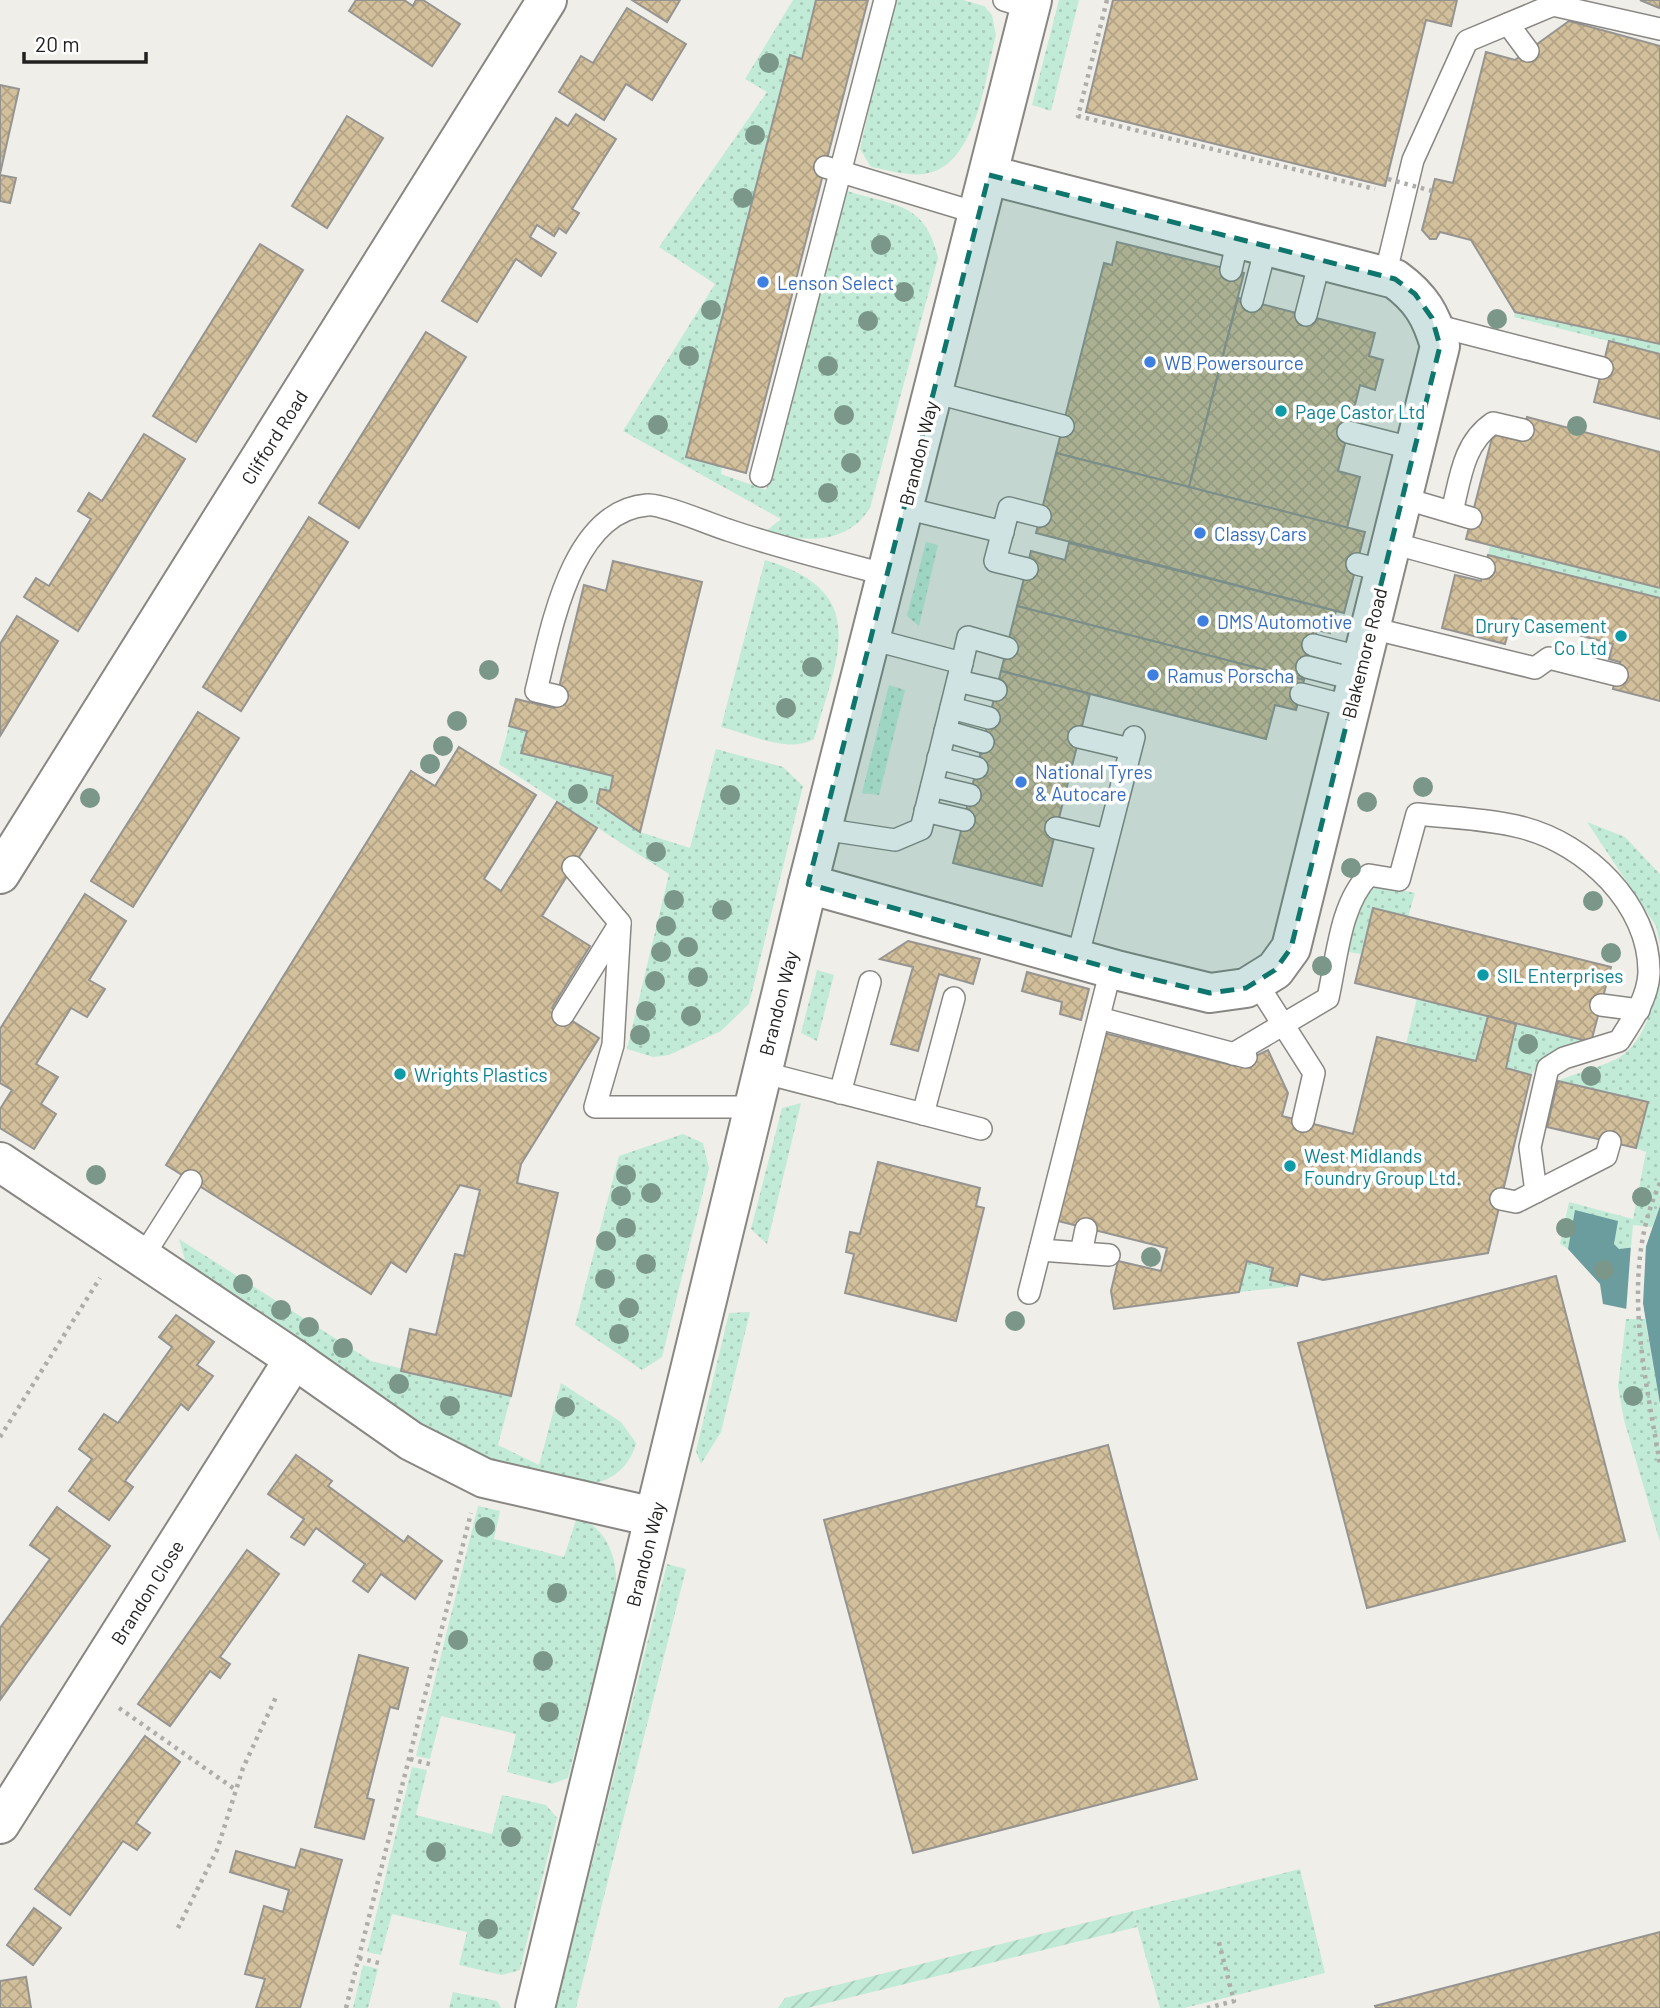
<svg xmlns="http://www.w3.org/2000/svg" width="1660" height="2008" font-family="Barlow,sans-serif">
  <defs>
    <pattern id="grass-dots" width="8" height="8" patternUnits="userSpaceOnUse" patternTransform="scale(1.75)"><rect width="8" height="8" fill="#c1ebd7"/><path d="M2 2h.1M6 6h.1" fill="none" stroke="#a6c9b8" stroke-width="1.8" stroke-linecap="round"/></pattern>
    <pattern id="garden-furrows" width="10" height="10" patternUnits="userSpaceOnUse" patternTransform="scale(1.75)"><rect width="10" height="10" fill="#c1ebd7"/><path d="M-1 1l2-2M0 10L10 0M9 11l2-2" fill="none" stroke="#a6c9b8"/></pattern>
    <pattern id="building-cross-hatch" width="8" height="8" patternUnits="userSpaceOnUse" patternTransform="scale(1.75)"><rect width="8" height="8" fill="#d2bf9b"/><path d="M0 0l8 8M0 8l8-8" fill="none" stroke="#b4a485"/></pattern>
  </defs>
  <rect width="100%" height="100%" fill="#f0eee9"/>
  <g fill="url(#grass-dots)">
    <path d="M793,0h23l-14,59 -11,-4 -70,419 45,16 81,-299c47,15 79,11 91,67l-68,250c-23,37 -67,35 -104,23l15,-12 -158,-88 92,-147 -56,-37 108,-155 -22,-13z"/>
    <path d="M894,0h69l21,6 8,9 4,20c-11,42 -19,132 -72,139 -17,2 -36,-4 -53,-7l-11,-18z"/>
    <polygon points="1059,0 1079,0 1051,111 1032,105"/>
    <polygon points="1515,312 1660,344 1660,354 1514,317"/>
    <polygon points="926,542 938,545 919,626 907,616"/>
    <polygon points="1490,545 1660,588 1660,598 1488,555"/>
    <path d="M765,560c108,32 72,97 49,179 -26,15 -65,-5 -93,-12z"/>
    <polygon points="889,685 905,690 879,795 862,793"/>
    <polygon points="509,726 527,731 521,753 613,776 610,791 600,789 597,803 640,832 690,848 716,749 783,767 803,786 749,1004 721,1031 669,1055 653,1057 627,1049 669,874 499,764"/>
    <polygon points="1587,822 1625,837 1660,874 1660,944 1656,926"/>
    <path d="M1378,886l37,7 -7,24 -35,-9 -12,46 -12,-2c5,-26 5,-52 29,-66z"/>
    <polygon points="817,970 834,975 817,1041 801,1033"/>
    <path d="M1660,974v232l-8,21 -19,-2 -2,24h-12l-44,-38 -7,38 -8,-5 9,-42 64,17 13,-67 -10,-4 11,-46 -89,-21c15,-7 52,-17 62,-24 25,-16 35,-56 40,-83z"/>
    <polygon points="1417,998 1488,1016 1476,1061 1406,1044"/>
    <polygon points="1516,1024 1591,1042 1543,1059 1531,1075 1506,1068"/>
    <polygon points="801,1103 767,1244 751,1229 782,1108"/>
    <polygon points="683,1134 703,1143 709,1168 662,1357 642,1370 575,1325 619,1156"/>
    <path d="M179,1239l192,122 140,35 -13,49 41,20 22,-82 60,39 15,21c-5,20 -21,38 -44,40 -44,6 -141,-35 -181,-57 -26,-14 -50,-35 -74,-53 -50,-36 -100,-73 -151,-110z"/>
    <polygon points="1247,1261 1273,1268 1271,1280 1297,1286 1239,1292"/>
    <polygon points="750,1312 721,1432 701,1464 696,1451 729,1313"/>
    <polygon points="1626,1319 1645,1319 1660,1404 1660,1542 1624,1420 1618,1386"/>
    <path d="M478,1506l22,5 -6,28 70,18 13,-40c31,11 41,42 39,72l-48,189 -16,6 -45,-12 9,-38 -75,-18 -11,43 -14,-3z"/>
    <polygon points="667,1564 686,1569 576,2008 556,2008"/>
    <polygon points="412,1767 427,1770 416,1815 492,1834 502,1795 546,1805 557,1818 520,1970 502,1975 459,1965 467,1932 392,1914 381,1955 367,1952"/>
    <polygon points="1300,1869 1325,1973 1184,2008 1160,2008 1133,1911"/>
    <polygon points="363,1965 378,1969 368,2008 353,2008"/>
    <polygon points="453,1992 497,2001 501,2008 449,2008"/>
  </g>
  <polygon fill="url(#garden-furrows)" points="1133,1911 1137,1927 807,2008 778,2008 785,1998"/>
  <polygon fill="#6b9d9e" points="1660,1206 1660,1404 1643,1304 1628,1301 1627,1309 1603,1304 1600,1284 1568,1249 1575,1210 1618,1221 1614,1244 1619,1249 1646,1246"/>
  <polygon fill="#f0eee9" points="1649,1227 1652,1227 1646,1246 1643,1304 1645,1319 1642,1319 1640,1307 1631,1305 1626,1312 1631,1245 1643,1243"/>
  <g fill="url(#building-cross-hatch)" stroke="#969490" stroke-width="2">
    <polygon points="356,0 404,0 413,6 416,0 423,0 460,24 432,66 349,11"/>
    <polygon points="632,0 680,0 667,22"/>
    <polygon points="816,0 868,0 746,473 686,457 790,55 802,59"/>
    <polygon points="1113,0 1457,0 1451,26 1426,20 1385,186 1086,112"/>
    <polygon points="1640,0 1660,0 1660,5 1659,8"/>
    <polygon points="627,8 686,44 652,100 626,84 604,120 559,92 581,56 593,63"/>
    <polygon points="1569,21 1660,46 1660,344 1515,312 1471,240 1440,232 1436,239 1430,239 1422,230 1435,179 1453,183 1486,52 1515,60"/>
    <polygon points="0,85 19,89 0,174"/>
    <polygon points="576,114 616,139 572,209 579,213 566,233 559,228 554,236 537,225 530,237 556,253 541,276 516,259 477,322 442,301 556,118 568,126"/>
    <polygon points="347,116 383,138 327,228 292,206"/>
    <polygon points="0,175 16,178 10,203 0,201"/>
    <polygon points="1117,242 1244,273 1189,487 1056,453 1104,263 1112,265"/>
    <polygon points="260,244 303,270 196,442 153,416"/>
    <polygon points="1238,298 1375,333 1369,356 1383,360 1375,390 1360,385 1338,471 1360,477 1347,528 1189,487"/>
    <polygon points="426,332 466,357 359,528 319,503"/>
    <polygon points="1609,341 1660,354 1660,419 1594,402"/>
    <polygon points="1527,417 1660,452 1660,588 1466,539 1493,434 1521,441"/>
    <polygon points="144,434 185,459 78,631 24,597 36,578 49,586 91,519 78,511 89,493 102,501"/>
    <polygon points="1056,453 1365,532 1344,613 1036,533"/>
    <polygon points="309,517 348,542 241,711 203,687"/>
    <polygon points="1069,543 1336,611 1330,633 1317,630 1304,680 1017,606 1031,551 1065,560"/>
    <polygon points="1488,555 1660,598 1660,701 1613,689 1620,662 1609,659 1613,644 1512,618 1505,644 1442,628 1455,575 1481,581"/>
    <polygon points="613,561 702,582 640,832 597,803 600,789 610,791 613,776 521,753 527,731 509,726 516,699 554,708 584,585 606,591"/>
    <polygon points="1017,606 1304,680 1296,710 1275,705 1266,739 1001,671"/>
    <polygon points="17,616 58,641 0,736 0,644"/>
    <polygon points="1001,671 1090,694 1042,886 953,863"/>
    <polygon points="198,712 239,738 133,907 91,881"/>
    <polygon points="459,747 536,795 484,879 501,891 557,802 597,828 542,916 590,946 552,1008 599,1038 521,1164 517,1183 558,1193 511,1396 401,1371 410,1329 436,1335 455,1254 464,1256 480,1190 460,1185 406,1272 391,1262 371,1294 166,1165 411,771 435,786"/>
    <polygon points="85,894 126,921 89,980 105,989 87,1017 71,1008 36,1064 58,1077 41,1104 56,1114 34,1149 0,1128 0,1109 12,1090 0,1083 0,1029"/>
    <polygon points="1373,908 1611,967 1591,1042 1355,983"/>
    <polygon points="908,941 980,959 973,984 939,974 918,1051 891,1044 913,967 880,959"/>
    <polygon points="1027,972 1089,989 1081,1020 1060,1014 1062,1002 1022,991"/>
    <polygon points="1488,1016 1516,1024 1506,1068 1531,1075 1488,1253 1323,1280 1300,1274 1297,1286 1270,1280 1273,1268 1247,1261 1239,1292 1114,1309 1111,1291 1118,1261 1161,1271 1167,1248 1058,1221 1104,1033 1235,1066 1268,1050 1288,1093 1282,1116 1353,1134 1377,1037 1476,1061"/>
    <polygon points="1558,1081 1648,1102 1636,1148 1547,1127"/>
    <polygon points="878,1162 980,1188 976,1206 984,1208 956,1321 845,1293 854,1254 846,1252 850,1232 860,1234"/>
    <polygon points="1556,1276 1625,1541 1367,1608 1298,1343"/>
    <polygon points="176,1315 214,1342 197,1365 213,1376 188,1410 181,1404 125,1481 133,1487 109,1520 69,1491 92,1459 79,1449 104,1414 118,1423 172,1347 159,1337"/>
    <polygon points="1108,1445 1197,1779 913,1853 824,1520"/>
    <polygon points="296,1455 332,1481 328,1486 404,1542 408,1536 442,1561 415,1599 381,1574 368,1592 353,1581 365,1564 316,1528 304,1545 291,1537 304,1519 268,1494"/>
    <polygon points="57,1507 110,1546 0,1700 0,1628 50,1559 30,1545"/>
    <polygon points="247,1550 279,1574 220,1657 230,1664 220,1678 210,1671 170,1726 138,1704"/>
    <polygon points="359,1655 408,1668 398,1709 390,1707 367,1798 374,1800 364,1839 315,1827"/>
    <polygon points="145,1736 180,1762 136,1823 150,1833 137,1850 123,1841 70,1915 35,1889"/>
    <polygon points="301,1849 342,1860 300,2008 256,2008 265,1979 245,1974 264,1906 283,1912 289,1890 230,1872 236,1851 295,1868"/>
    <polygon points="34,1908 61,1928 33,1965 7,1945"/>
    <polygon points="1660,1932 1660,2008 1376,2008 1375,2006"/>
    <polygon points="26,1977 31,2008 0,2008 0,1981"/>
  </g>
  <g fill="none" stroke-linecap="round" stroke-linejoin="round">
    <g stroke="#898783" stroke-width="24">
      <g id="lane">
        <polyline points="1004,0 1030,8"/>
        <polyline points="1508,24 1528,51"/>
        <polyline points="825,167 980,214"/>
        <polyline points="1231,270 1238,239"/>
        <polyline points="1385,276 1413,160 1467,41 1553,5 1660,29"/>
        <polyline points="1252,301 1266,246"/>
        <polyline points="1306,315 1320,260"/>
        <polyline points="1434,325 1602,368"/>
        <polyline points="933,392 1063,426"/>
        <polyline points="1348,432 1415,449"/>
        <polyline points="761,476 885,0"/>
        <polyline points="1403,498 1471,518"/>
        <polyline points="905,508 1003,532"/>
        <path d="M1452,512c8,-32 11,-69 41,-89l30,7"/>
        <polyline points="1392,543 1484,568"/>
        <polyline points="1357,564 1384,571"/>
        <polyline points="1027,569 995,561 1009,508 1040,516"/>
        <polyline points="1371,628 1535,668 1549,658 1617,675"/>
        <polyline points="1313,645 1363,658"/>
        <polyline points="962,663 968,637 1007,648"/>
        <polyline points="1307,667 1358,680"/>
        <polyline points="958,681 996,690"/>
        <polyline points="1301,694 1351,707"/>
        <path d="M557,696l-21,-5c15,-59 34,-180 111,-186 13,-2 65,20 81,25 53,18 106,31 160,45"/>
        <polyline points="951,708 989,718"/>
        <polyline points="945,731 983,742"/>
        <polyline points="1079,737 1130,749"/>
        <polyline points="938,758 977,768"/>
        <polyline points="932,786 970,795"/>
        <polyline points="925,811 964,820"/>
        <polyline points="1056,828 1107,840"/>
        <polyline points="822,829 895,840 921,829 962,663 871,639"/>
        <polyline points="620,923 613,1045 595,1107 753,1107"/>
        <polyline points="1077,959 1134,737"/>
        <polyline points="1256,982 1314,1073 1303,1121"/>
        <polyline points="1601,1005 1639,1010"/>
        <polyline points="563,1015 620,923 573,867"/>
        <polyline points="1099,1018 1246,1057"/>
        <path d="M1233,1054l95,-56c9,-40 12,-94 41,-123l30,5 18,-66c35,4 73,5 107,14 61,16 126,76 125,145 -1,25 -17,48 -30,68l-55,17 -16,10 -18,79 6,45"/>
        <polyline points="761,1072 981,1129"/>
        <polyline points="840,1093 870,982"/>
        <polyline points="923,1114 954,998"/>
        <polyline points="1501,1199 1516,1202 1606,1156 1610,1142"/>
        <polyline points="1040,1250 1109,1255"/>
        <polyline points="1081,1253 1086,1229"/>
        <polyline points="142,1258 191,1181"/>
        <polyline points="1029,1293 1111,969"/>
      </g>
    </g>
    <g stroke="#898783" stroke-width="42">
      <g id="street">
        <polyline points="0,874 547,0"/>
        <path d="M808,884l312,87 90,22 36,-5 29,-18 16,-22 149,-602c-9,-31 -19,-48 -45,-67l-406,-104"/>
        <polyline points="0,1162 294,1359 411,1441 484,1478 654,1517"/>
        <polyline points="0,1824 294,1359"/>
      </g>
    </g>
    <g stroke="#898783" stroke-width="42">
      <polyline id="secondary" points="535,2008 808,884 1032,0"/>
    </g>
    <g stroke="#aeada9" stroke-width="4.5" stroke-dasharray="3.5 5" stroke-linecap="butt">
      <polyline points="1107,0 1078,116 1375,189"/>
      <path d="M1660,1183c-41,89 -15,189 0,282"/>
      <polyline points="0,1437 100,1278"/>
      <polyline points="119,1708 236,1790"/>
      <polyline points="410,1759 433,1765"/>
      <polyline points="178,1928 217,1850 243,1768 276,1697"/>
      <polyline points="359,1958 383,1964"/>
      <polyline points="346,2008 471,1513"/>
      <polyline points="1207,2008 1234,2001 1218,1939"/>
    </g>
    <use href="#lane" stroke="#fff" stroke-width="21"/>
    <use href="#street" stroke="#fff" stroke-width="38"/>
    <use href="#secondary" stroke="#fff" stroke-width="38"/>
    <polyline stroke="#aeada9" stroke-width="4.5" stroke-dasharray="3.5 5" stroke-linecap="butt" points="1388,179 1432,191"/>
  </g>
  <g fill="#7a9789">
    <circle cx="769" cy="63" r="10"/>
    <circle cx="755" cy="135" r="10"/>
    <circle cx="743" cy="198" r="10"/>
    <circle cx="881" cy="245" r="10"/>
    <circle cx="904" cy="292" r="10"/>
    <circle cx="711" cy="310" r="10"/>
    <circle cx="1497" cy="319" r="10"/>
    <circle cx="868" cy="321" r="10"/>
    <circle cx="689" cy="356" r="10"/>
    <circle cx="828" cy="366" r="10"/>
    <circle cx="844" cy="415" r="10"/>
    <circle cx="658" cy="425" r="10"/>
    <circle cx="1577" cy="426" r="10"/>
    <circle cx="851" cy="463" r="10"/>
    <circle cx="828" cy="493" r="10"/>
    <circle cx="812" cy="667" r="10"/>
    <circle cx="489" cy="670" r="10"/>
    <circle cx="786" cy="708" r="10"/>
    <circle cx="457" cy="721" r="10"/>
    <circle cx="443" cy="746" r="10"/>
    <circle cx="430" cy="764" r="10"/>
    <circle cx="1423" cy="787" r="10"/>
    <circle cx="578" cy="794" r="10"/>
    <circle cx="730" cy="795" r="10"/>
    <circle cx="90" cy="798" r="10"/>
    <circle cx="1367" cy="802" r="10"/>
    <circle cx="656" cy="852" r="10"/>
    <circle cx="1351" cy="868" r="10"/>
    <circle cx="674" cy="900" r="10"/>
    <circle cx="1593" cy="901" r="10"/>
    <circle cx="722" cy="910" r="10"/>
    <circle cx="666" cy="926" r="10"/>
    <circle cx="688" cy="947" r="10"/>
    <circle cx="661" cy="952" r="10"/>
    <circle cx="1611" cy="953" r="10"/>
    <circle cx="1322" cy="966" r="10"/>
    <circle cx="698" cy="977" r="10"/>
    <circle cx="655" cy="981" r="10"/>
    <circle cx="646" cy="1011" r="10"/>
    <circle cx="691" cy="1016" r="10"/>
    <circle cx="640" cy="1035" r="10"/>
    <circle cx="1528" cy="1044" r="10"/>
    <circle cx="1591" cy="1076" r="10"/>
    <circle cx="96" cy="1175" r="10"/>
    <circle cx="626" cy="1175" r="10"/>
    <circle cx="651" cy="1193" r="10"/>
    <circle cx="621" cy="1196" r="10"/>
    <circle cx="1642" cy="1197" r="10"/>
    <circle cx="626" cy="1228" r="10"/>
    <circle cx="1566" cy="1228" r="10"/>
    <circle cx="606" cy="1241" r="10"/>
    <circle cx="1151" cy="1257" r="10"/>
    <circle cx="646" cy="1264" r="10"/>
    <circle cx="1604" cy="1270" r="10"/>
    <circle cx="605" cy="1279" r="10"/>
    <circle cx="243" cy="1284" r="10"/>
    <circle cx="629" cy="1308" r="10"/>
    <circle cx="281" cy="1310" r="10"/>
    <circle cx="1015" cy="1321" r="10"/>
    <circle cx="309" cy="1327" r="10"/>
    <circle cx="619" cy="1334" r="10"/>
    <circle cx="343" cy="1348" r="10"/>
    <circle cx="399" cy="1384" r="10"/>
    <circle cx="1633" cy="1396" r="10"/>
    <circle cx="450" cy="1406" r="10"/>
    <circle cx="565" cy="1407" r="10"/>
    <circle cx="485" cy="1527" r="10"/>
    <circle cx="557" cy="1593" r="10"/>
    <circle cx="458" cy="1640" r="10"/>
    <circle cx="543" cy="1661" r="10"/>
    <circle cx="549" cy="1712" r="10"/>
    <circle cx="511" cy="1837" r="10"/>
    <circle cx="436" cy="1852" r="10"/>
    <circle cx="488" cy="1929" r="10"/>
  </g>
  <path fill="#0f766e" fill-opacity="0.2" stroke="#0f766e" stroke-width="5" stroke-dasharray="14 9" stroke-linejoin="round" d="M989,175l406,104 20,15 17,24 8,28 -149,602 -16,22 -29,18 -36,5 -90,-22 -312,-87z"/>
  <g fill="#3f7fe0" stroke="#fff" stroke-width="2.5">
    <circle cx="763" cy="282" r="7"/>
    <circle cx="1150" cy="362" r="7"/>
    <circle cx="1200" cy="533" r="7"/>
    <circle cx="1203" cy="621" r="7"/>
    <circle cx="1153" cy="675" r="7"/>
    <circle cx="1021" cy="782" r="7"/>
  </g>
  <g fill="#0f9aa8" stroke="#fff" stroke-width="2.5">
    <circle cx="1281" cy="411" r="7"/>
    <circle cx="1621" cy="636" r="7"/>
    <circle cx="1483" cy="975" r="7"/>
    <circle cx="400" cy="1074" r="7"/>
    <circle cx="1290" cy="1166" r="7"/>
  </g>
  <g text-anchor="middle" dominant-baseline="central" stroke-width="7" stroke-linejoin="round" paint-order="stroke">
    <g font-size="19" fill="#366cbe" stroke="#fff" text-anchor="start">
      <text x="777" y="282">Lenson Select</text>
      <text x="1164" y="362">WB Powersource</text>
      <text x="1214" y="533">Classy Cars</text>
      <text x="1217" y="621">DMS Automotive</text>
      <text x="1167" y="675">Ramus Porscha</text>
      <text x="1035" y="771">National Tyres<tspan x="1035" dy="22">&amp; Autocare</tspan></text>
    </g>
    <g font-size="19" fill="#0d838f" stroke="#fff" text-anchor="start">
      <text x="1295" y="411">Page Castor Ltd</text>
      <text x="1607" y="625" text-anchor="end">Drury Casement<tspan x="1607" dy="22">Co Ltd</tspan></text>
      <text x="1497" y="975">SIL Enterprises</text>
      <text x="414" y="1074">Wrights Plastics</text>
      <text x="1304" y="1155">West Midlands<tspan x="1304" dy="22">Foundry Group Ltd.</tspan></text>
    </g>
    <g font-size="19" fill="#22211f" stroke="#fff">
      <text transform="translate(274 437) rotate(-58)">Clifford Road</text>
      <text transform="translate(918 453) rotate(-76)">Brandon Way</text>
      <text transform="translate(1364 653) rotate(-76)">Blakemore Road</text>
      <text transform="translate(778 1003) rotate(-76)">Brandon Way</text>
      <text transform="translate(645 1554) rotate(-76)">Brandon Way</text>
      <text transform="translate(147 1592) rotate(-58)">Brandon Close</text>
    </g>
  </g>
  <path d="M24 52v10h122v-10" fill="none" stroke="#22211f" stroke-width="3.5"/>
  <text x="35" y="52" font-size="21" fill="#22211f" stroke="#ffffff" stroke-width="5" paint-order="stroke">20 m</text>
</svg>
